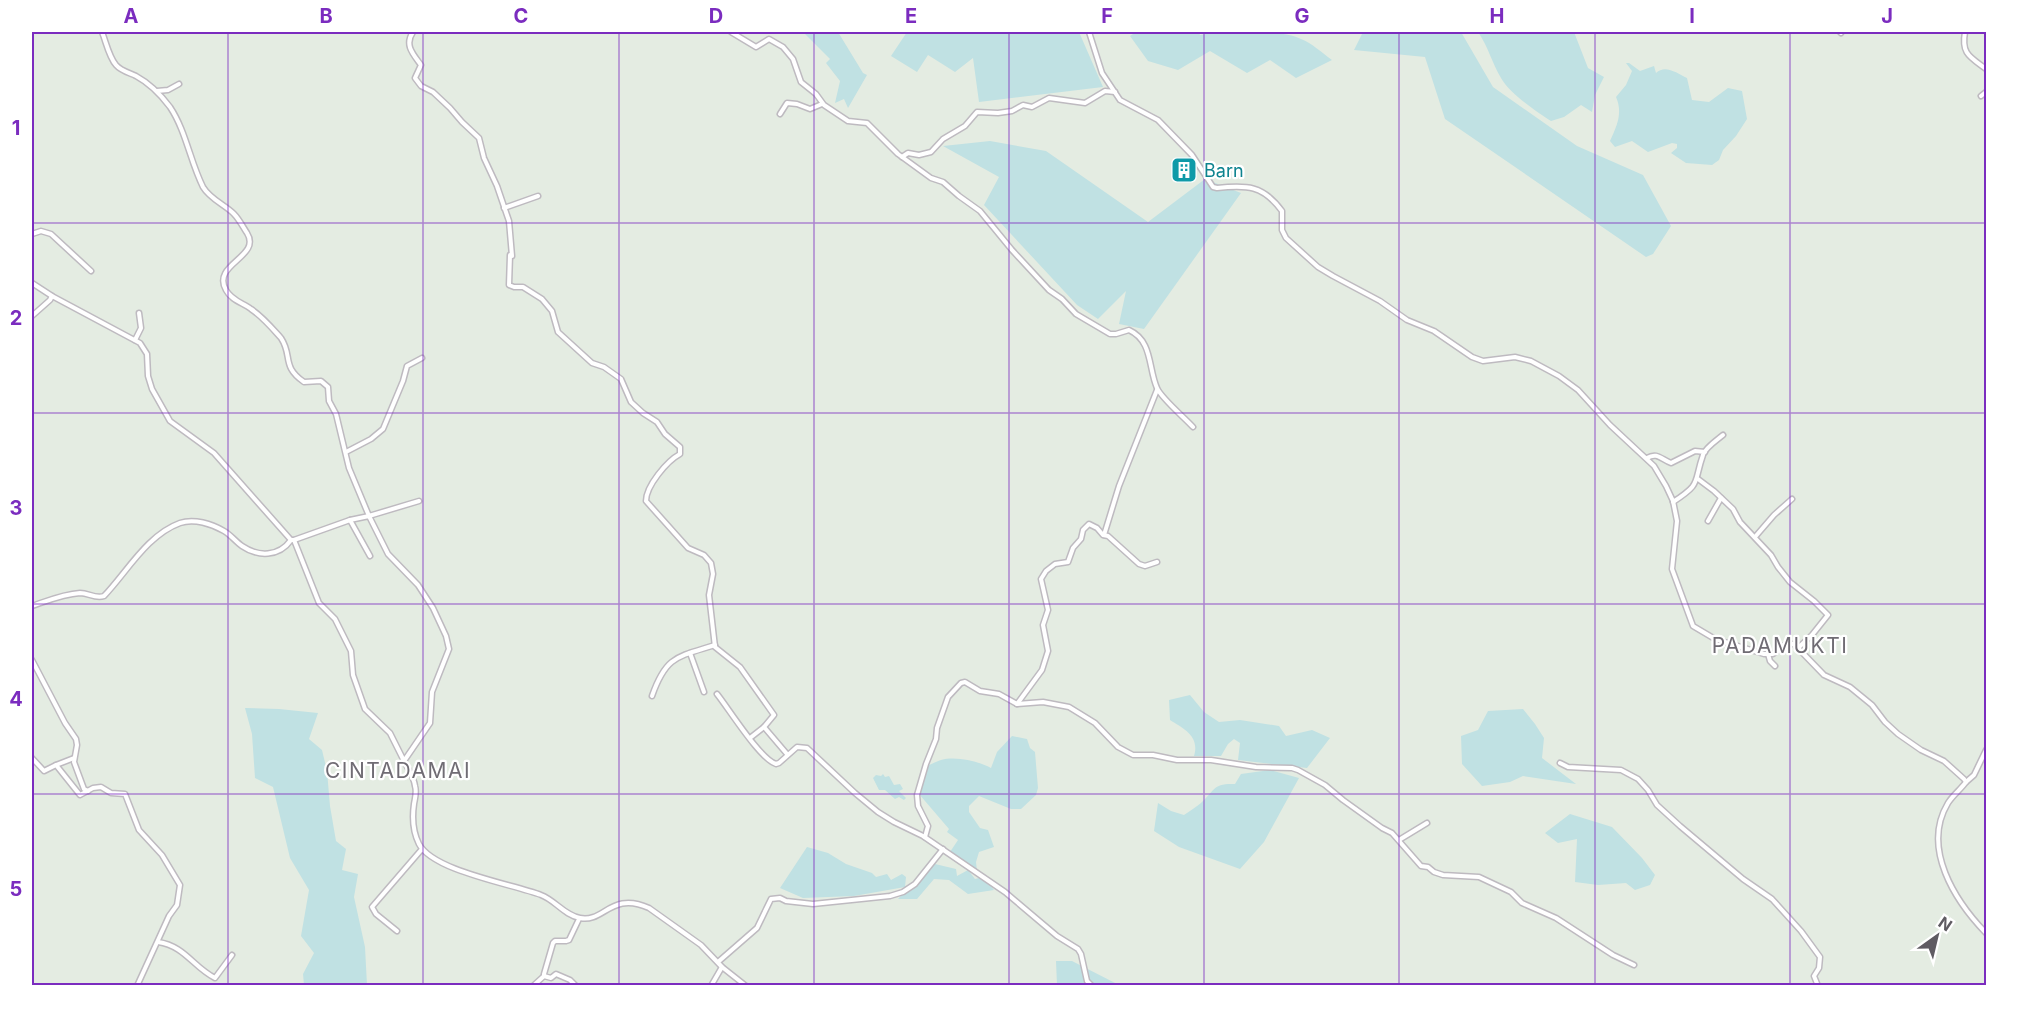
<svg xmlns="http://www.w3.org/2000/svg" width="2018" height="1017" font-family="Inter,sans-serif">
  <rect width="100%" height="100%" fill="#e4ece2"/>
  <g fill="#c0e1e3">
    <polygon points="803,32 838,32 863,73 867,75 848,108 844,99 835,103 840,81 826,63 830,59"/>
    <polygon points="907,32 1079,32 1103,87 979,102 973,58 955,72 928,55 917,72 891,56"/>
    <path d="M1136,32h63l1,3c22,-5 80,-6 101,4 11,4 21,14 31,21l-36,18 -26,-18 -23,13 -37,-22 -32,19 -30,-9 -18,-25z"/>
    <polygon points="1363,32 1461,32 1493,87 1577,146 1643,175 1671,226 1653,254 1646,257 1445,119 1425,57 1354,50"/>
    <path d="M1478,32h96l14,36 16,9 -9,18 -3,17 -11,-7 -17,12 -13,4c-14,-9 -42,-28 -50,-43 -9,-15 -13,-32 -23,-46z"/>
    <path d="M1626,63h3l11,8 14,-5 2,7c9,-9 21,0 31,5l5,22 17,2 19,-14 14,3 5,28 -11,17 -13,14 -4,10 -7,5 -26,-2 -15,-10 6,-5v-4l-5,-1 -24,9 -16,-11 -17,6 -5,-6c7,-15 13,-28 6,-44l10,-12 6,-14z"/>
    <polygon points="990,141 1046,151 1148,222 1205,179 1241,193 1144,329 1119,324 1126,291 1098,319 1077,305 984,205 999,177 943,146"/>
    <path d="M1190,695l14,17 15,10 21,-2 39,6 7,10 26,-6 18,8 -23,30 -69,-8 2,-17 -6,-4 -6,5 -7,12h-27c6,-20 -10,-27 -24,-36l-1,-20z"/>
    <polygon points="245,708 279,709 318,713 309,739 322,750 327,771 330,806 336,841 346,849 342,870 358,874 354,897 365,947 367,985 304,985 303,974 314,953 301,936 309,890 290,858 273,787 255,778 252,734"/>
    <polygon points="1523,709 1535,724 1544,738 1542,758 1576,784 1523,776 1510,782 1482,786 1462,764 1461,736 1478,730 1488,711"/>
    <path d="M1012,736l15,3 3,9 5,4 3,36 -2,7 -15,14h-10l-32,-13 -10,10v6l11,16 8,2 6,17 -15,5 -3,10 1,9 -27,-19 8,-12 -11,-8 2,-3 -30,-35 8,-28c5,-2 10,-5 14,-6 15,-4 37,1 50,8l6,-16z"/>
    <path d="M1270,770l29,8 -35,64 -24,27 -61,-22 -25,-16 4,-28 13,8 13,4c6,-4 12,-8 17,-12 14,-13 12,-20 34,-19l6,-10z"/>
    <polygon points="883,774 885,777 889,776 894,785 900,784 903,789 899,791 906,798 904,800 899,797 895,799 885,790 879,790 873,778 876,775 881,776"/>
    <polygon points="1570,814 1612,827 1642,858 1655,875 1650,885 1635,890 1626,883 1598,885 1575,882 1577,839 1558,843 1545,833"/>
    <polygon points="807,847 828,853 846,864 872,873 876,877 887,874 891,880 902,874 906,877 905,887 854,896 803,898 780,888"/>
    <polygon points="935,864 956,869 957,876 968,870 975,879 983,877 994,890 968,894 949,880 934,879 917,899 898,899 926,869"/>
    <polygon points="1056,961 1072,961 1119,985 1057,985"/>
  </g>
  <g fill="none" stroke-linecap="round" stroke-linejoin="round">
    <g stroke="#bebac0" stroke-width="7">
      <g id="street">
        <path d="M102,32c4,10 7,25 14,33 5,6 14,8 20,11 13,7 25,19 34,31 16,24 20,54 33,80 7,12 22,18 31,27 5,5 9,13 13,19 15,24 -36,31 -21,57 5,10 17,13 25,19 12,8 21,19 30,29 12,18 0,28 23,44l17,-1 7,6 1,14 7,13 13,54 20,48 50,-15"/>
        <path d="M413,32c-9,13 0,22 8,33l-6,13 6,8 12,6 17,16 12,14 17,16 5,20 13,28 12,35 3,35"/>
        <path d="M731,32l25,15 13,-8 14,8 10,12 8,23 15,12 8,11 24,16 19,2 31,31 33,24 12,4 16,14 21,15 32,39 37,40 13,9 14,15 34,20h6l13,-4c24,11 19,38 28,58 4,10 28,30 36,39"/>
        <path d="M1089,32l13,41 18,27 38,20 34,35 21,32 4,1c30,-3 46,-3 65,23v19l4,8 32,29 15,9 47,25 27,19 27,11 38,26 11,4 32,-4 16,4 28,15 19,14 32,35 44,41 12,20 7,15 4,20 -5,48 21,57 22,13 49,15h9l13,-10h8l30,31 26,12 22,18 13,17 13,12 23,16 23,11 20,18 2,3c-5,7 -13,13 -18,21 -27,45 7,98 38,130"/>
        <polyline points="1840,32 1841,33"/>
        <path d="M1965,32c-4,22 5,25 21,37"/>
        <polyline points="157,91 168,90 179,84"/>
        <polyline points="1981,96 1986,92"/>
        <polyline points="780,114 787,103 797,104 810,109 822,104"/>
        <polyline points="902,157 908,153 919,155 931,152 943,139 965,126 977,112 998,113 1012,111 1023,105 1032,107 1049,98 1085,103 1105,91 1115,92"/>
        <polyline points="504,208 538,196"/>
        <polyline points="32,234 41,231 51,234 91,271"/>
        <path d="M510,255l-1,30 5,2h9l19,12 10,12 6,21 34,31 12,4 17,12 10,23 12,11 14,9 8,12 15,13v7c-13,7 -34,32 -34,47l42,47 16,7 7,8 2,11 -4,21 6,52 25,20 34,48 -10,12 23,27"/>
        <path d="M32,283l20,13 88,47 7,11 1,22 4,13 18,32 44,32 77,87h3l56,-20 19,-4 19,38 30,31 15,23 13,28 3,13 -17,43 -2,31 -26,38c4,8 10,16 11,25 2,6 0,12 -1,18 -2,14 -1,28 5,40 14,27 93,40 122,51 14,5 23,20 39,23 24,5 31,-27 69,-10l52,37 21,22 24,19"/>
        <polyline points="32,316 50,300 52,296"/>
        <polyline points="135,340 141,328 139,313"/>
        <polyline points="346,452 371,439 383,429 403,381 407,366 422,358"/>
        <path d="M1647,458c10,-6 14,1 24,5l24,-12 10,1"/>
        <polyline points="1698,479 1714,491 1733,509 1740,522 1771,555 1778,567 1790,582 1814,601 1828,615 1812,635 1798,648"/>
        <path d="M1673,502c29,-19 20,-18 30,-47 2,-7 14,-15 20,-20"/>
        <polyline points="350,520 370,556"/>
        <polyline points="1708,521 1721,498"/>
        <polyline points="1104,535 1119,486 1157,390"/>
        <polyline points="1755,537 1774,515 1792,499"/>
        <polyline points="294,540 319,603 335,619 351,651 353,675 365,709 390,733 404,761"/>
        <path d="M32,606c15,-5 31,-12 48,-13 9,0 15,6 24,3 23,-24 43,-61 76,-73 14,-5 32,1 44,8 7,4 12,11 18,15 16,11 37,11 49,-6"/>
        <polyline points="690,653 704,692"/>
        <polyline points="1768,654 1770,661 1775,666"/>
        <polyline points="32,660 65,723 76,739 77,745 74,762 84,789 88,791"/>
        <path d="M717,694c12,15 43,65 59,70l3,-1 18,-16 10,1 48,45 23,19 16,10 29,14 82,56 52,44 21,13 3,5 6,27 5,5"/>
        <path d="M652,696c14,-40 25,-39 63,-51"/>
        <polyline points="1017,704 1043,702 1069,707 1095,723 1118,747 1133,755 1153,755 1177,760 1211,760 1256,767 1292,768 1298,770 1325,785 1343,800 1382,828 1392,833 1421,866 1428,867 1434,872 1443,875 1479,877 1511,892 1522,903 1556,918 1613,955 1634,965"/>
        <polyline points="750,738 764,727"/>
        <polyline points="32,758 44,771 56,765 80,795 93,788 101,787 111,793 125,794 139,830 162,855 180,885 177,905 169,916 137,986"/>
        <polyline points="1560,763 1568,767 1621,770 1638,779 1648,790 1657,805 1680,826 1743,879 1772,899 1801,931 1820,957 1819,968 1814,976 1818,986"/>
        <polyline points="56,765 74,758"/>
        <polyline points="1966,782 1974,775 1986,750"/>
        <polyline points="925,837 928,826 918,806 917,795 926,764 936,739 937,728 948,697 961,683 965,682 980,691 999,694 1017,704 1042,670 1048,651 1043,625 1048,610 1041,579 1046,571 1055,564 1068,562 1073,548 1081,539 1083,530 1089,524 1097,528 1103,535 1108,536 1139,564 1145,566 1157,562"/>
        <polyline points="1399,840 1427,823"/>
        <polyline points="397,931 376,914 372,907 422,849"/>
        <path d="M158,942c27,4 35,25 57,36l17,-23"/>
        <polyline points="718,962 757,928 771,899 780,898 786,901 813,904 890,896 903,892 915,884 943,849"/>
        <polyline points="533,986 544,976"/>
        <polyline points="576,986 570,980 556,974 551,978 544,976 544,974 553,943 555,941 566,941 569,940 579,919"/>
        <polyline points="711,986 722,967"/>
      </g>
    </g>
    <use href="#street" stroke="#fff" stroke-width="4"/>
  </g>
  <path fill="none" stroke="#7b2cbf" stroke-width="1.5" stroke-opacity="0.55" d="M228,32v954M423,32v954M619,32v954M814,32v954M1009,32v954M1204,32v954M1399,32v954M1595,32v954M1790,32v954M32,223h1954M32,413h1954M32,604h1954M32,794h1954"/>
  <defs>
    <g id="building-square" transform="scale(1.35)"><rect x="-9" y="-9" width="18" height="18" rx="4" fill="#0f9aa8" stroke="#fff"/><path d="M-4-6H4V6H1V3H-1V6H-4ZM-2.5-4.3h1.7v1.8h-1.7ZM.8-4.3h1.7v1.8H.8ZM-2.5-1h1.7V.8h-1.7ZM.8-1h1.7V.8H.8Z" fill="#fff"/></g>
  </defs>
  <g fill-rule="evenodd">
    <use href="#building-square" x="1184" y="170"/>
  </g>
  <g text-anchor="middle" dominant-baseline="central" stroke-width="4.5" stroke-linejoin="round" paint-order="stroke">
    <g font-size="18" fill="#0d838f" stroke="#fff" text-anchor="start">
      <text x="1204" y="170">Barn</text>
    </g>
    <g font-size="21" letter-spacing="1.5" fill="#706c74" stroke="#fff">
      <text x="1780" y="645">PADAMUKTI</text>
      <text x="398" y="770">CINTADAMAI</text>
    </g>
  </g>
  <rect width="2018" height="1017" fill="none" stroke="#ffffff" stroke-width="66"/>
  <g transform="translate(1937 936) rotate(34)" stroke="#ffffff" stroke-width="4.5" paint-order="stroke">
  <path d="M0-4.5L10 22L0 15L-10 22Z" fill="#5f5b62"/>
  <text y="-9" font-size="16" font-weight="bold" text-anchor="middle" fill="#5f5b62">N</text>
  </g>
  <rect x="33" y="33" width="1952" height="951" fill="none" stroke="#7b2cbf" stroke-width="2"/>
  <g font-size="20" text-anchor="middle" font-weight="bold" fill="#7b2cbf">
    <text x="131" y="23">A</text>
    <text x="326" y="23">B</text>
    <text x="521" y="23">C</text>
    <text x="716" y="23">D</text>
    <text x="911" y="23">E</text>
    <text x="1107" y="23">F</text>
    <text x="1302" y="23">G</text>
    <text x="1497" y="23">H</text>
    <text x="1692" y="23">I</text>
    <text x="1887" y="23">J</text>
    <text x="16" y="135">1</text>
    <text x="16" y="325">2</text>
    <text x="16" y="515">3</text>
    <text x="16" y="706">4</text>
    <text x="16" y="896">5</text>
  </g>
</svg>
